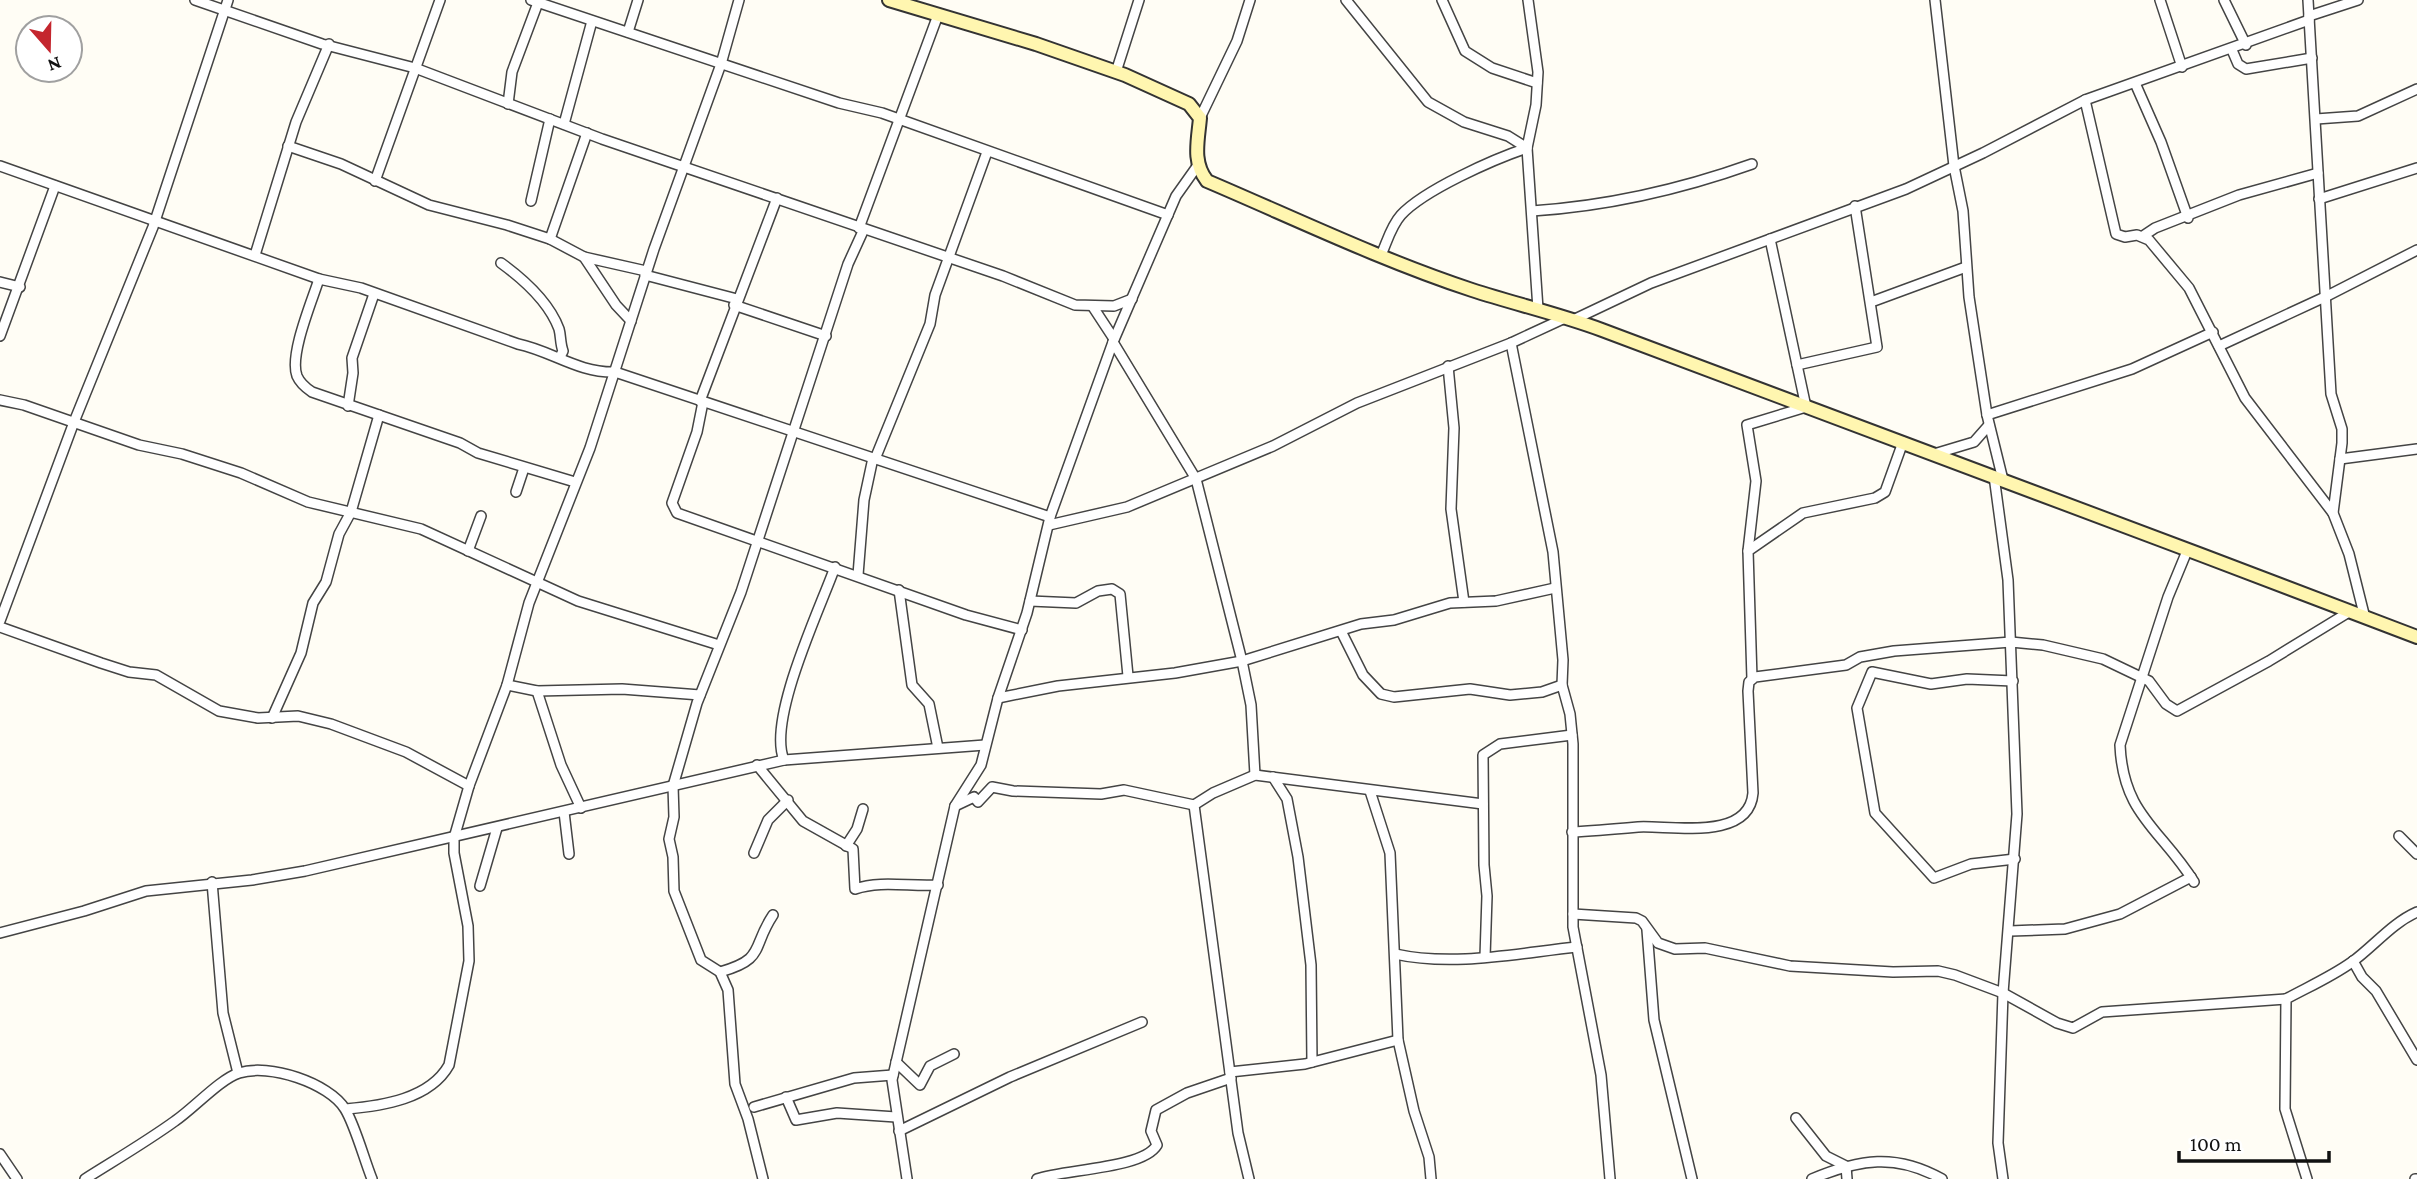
<svg xmlns="http://www.w3.org/2000/svg" width="2417" height="1179" font-family="'Crimson Pro',serif">
  <rect width="100%" height="100%" fill="#fffdf5"/>
  <g fill="none" stroke-linecap="round" stroke-linejoin="round">
    <g stroke="#444" stroke-width="12">
      <g id="street">
        <polyline points="195,0 322,44 415,68 602,139 1003,276 1075,305 1114,306 1132,299"/>
        <polyline points="531,0 839,103 882,113 1168,215"/>
        <polyline points="1346,0 1428,102 1464,122 1508,136 1527,148"/>
        <polyline points="1442,0 1465,51 1492,68 1537,83"/>
        <polyline points="1528,0 1538,72 1536,105 1527,148 1538,309"/>
        <polyline points="1935,0 1954,166 1963,211 1969,297 1987,415 2003,480"/>
        <polyline points="2160,0 2182,67"/>
        <polyline points="2224,0 2246,45"/>
        <polyline points="2308,0 2331,394 2342,429 2342,443 2333,513 2349,554 2365,618"/>
        <polyline points="2309,16 2358,0"/>
        <polyline points="628,32 638,0"/>
        <polyline points="2232,50 2238,64 2246,69 2312,58"/>
        <polyline points="1116,72 1139,0"/>
        <polyline points="2135,83 2161,142 2188,218"/>
        <polyline points="2085,100 2116,234 2125,237 2137,235 2149,240 2189,288 2245,398 2333,513"/>
        <polyline points="508,104 512,72 539,0"/>
        <polyline points="1200,118 1237,41 1250,0"/>
        <polyline points="2316,119 2358,116 2417,89"/>
        <polyline points="564,124 592,21"/>
        <polyline points="288,146 341,164 429,205 507,225 550,239 584,257 646,271"/>
        <path d="M0,166l319,113 42,9 157,56c34,7 60,29 97,28l435,145"/>
        <polyline points="375,181 440,0"/>
        <polyline points="2319,199 2417,168"/>
        <polyline points="531,201 550,119"/>
        <path d="M1532,211c77,-5 147,-21 220,-47"/>
        <polyline points="859,228 938,15"/>
        <polyline points="2143,236 2155,228 2239,195 2318,173"/>
        <polyline points="550,239 587,133"/>
        <polyline points="255,255 296,122 329,44"/>
        <path d="M1381,255c6,-13 10,-29 20,-40 23,-25 93,-56 126,-67"/>
        <polyline points="584,257 616,305 631,321"/>
        <path d="M501,263c22,16 48,39 58,66 2,7 1,14 4,22l-3,6"/>
        <polyline points="645,275 737,299"/>
        <path d="M319,279c-7,22 -30,76 -22,97 3,7 9,12 15,16l148,51 18,10 97,29"/>
        <polyline points="0,282 20,287"/>
        <polyline points="1871,302 1966,267"/>
        <polyline points="734,305 826,336"/>
        <polyline points="1093,307 1114,339"/>
        <polyline points="1573,320 1651,283 1906,189 1983,153 2085,100 2309,20"/>
        <polyline points="0,336 55,186"/>
        <polyline points="1113,342 1196,479 1242,661 1251,705 1255,775"/>
        <polyline points="1511,343 1553,552 1563,660 1562,685 1570,714 1573,744 1573,927 1601,1075 1610,1179"/>
        <polyline points="2219,346 2327,296 2417,250"/>
        <polyline points="1797,365 1877,347 1855,206"/>
        <polyline points="1448,366 1454,428 1451,509 1464,602"/>
        <polyline points="0,400 24,405 139,445 182,454 241,473 308,502 421,529 578,601 719,645"/>
        <polyline points="700,401 777,198"/>
        <polyline points="703,402 697,432 672,503 677,513 966,615 1022,630"/>
        <polyline points="348,406 353,373 352,358 374,294"/>
        <polyline points="1987,415 2132,369 2213,332"/>
        <polyline points="1934,454 1974,442 1989,425"/>
        <polyline points="875,459 930,324 935,295 987,152"/>
        <polyline points="2340,459 2417,449"/>
        <polyline points="1994,476 2008,580 2017,814 2003,993 1998,1143 2003,1179"/>
        <polyline points="516,492 524,468"/>
        <polyline points="1049,525 1127,507 1273,446 1357,403 1511,343 1565,318"/>
        <polyline points="468,551 481,516"/>
        <polyline points="1748,551 1756,481 1747,425 1806,407 1770,239"/>
        <path d="M2187,551l-19,46 -48,148c3,70 41,84 74,137"/>
        <polyline points="858,575 864,500 873,458"/>
        <polyline points="899,590 912,685 929,704 938,748"/>
        <polyline points="1030,601 1076,603 1098,591 1112,589 1120,594 1128,676"/>
        <polyline points="0,621 74,422 153,227 228,0"/>
        <polyline points="0,627 101,663 129,672 156,675 219,711 258,718 298,716 331,724 406,752 469,786"/>
        <polyline points="1341,631 1363,675 1381,694 1394,697 1470,689 1510,695 1542,692 1562,685"/>
        <polyline points="1752,679 1748,551 1803,513 1875,498 1885,492 1903,442"/>
        <polyline points="2013,681 1967,679 1931,684 1872,672 1857,708 1875,813 1934,878 1971,864 2015,859"/>
        <polyline points="507,685 537,691 622,689 700,695"/>
        <polyline points="537,691 561,765 581,808"/>
        <polyline points="998,698 1058,686 1175,673 1242,661 1361,624 1394,620 1450,603 1496,601 1555,588"/>
        <polyline points="272,718 301,653 313,603 326,582 339,534 351,512 379,415"/>
        <path d="M784,760c-17,-40 35,-149 51,-193"/>
        <path d="M757,765l46,56 50,28 2,40c26,-9 55,-2 83,-4"/>
        <polyline points="1273,777 1287,799 1298,857 1311,965 1312,1062"/>
        <polyline points="1370,791 1390,853 1398,1040 1414,1111 1429,1157 1431,1179"/>
        <polyline points="955,806 974,797 978,802 992,787 1013,791 1101,794 1124,790 1194,805"/>
        <polyline points="564,812 569,854"/>
        <path d="M1572,832c22,-1 44,-3 66,-5 32,-2 111,15 115,-34l-5,-102 1,-9 6,-5 91,-12 14,-8 34,-6 117,-9 32,3 60,14 46,22 17,23 11,7 92,-50 80,-49"/>
        <polyline points="2399,836 2417,854"/>
        <polyline points="846,846 857,829 863,809"/>
        <polyline points="754,853 768,820 788,800"/>
        <polyline points="212,882 223,1013 238,1073"/>
        <polyline points="480,886 497,828"/>
        <polyline points="1573,914 1636,918 1642,921 1658,943 1675,949 1705,948 1790,966 1893,972 1938,971 1955,975 2003,993 2057,1023 2073,1028 2102,1012 2286,999"/>
        <polyline points="1647,930 1654,1020 1692,1179"/>
        <polyline points="2010,931 2065,929 2120,914 2191,877"/>
        <polyline points="0,933 84,911 146,891 252,880 305,871 784,760 985,745"/>
        <path d="M1395,954c59,13 123,-1 182,-7"/>
        <polyline points="1485,957 1487,896 1484,865 1483,755 1500,744 1572,735"/>
        <polyline points="2353,961 2362,977 2376,991 2417,1060"/>
        <path d="M720,972c46,-13 31,-24 53,-57"/>
        <polyline points="896,1062 920,1085 930,1066 954,1054"/>
        <polyline points="1230,1072 1305,1064 1398,1040"/>
        <polyline points="786,1097 796,1120 837,1113 896,1117"/>
        <polyline points="754,1107 854,1078 893,1075"/>
        <path d="M346,1109c36,-3 84,-10 103,-44l20,-104 -1,-35 -14,-73v-15l15,-52 38,-101 22,-82 61,-155 64,-199 67,-185 18,-64"/>
        <polyline points="1796,1118 1826,1156 1846,1166 1847,1179"/>
        <polyline points="899,1131 1010,1077 1142,1022"/>
        <polyline points="0,1154 17,1179"/>
        <path d="M85,1179c30,-19 61,-37 90,-58 18,-12 45,-42 64,-48 30,-10 90,10 106,36 10,16 19,50 27,70"/>
        <polyline points="763,1179 748,1119 735,1084 728,990 720,972 701,960 674,891 673,857 669,839 674,817 673,786 697,703 741,592 848,264 864,229"/>
        <polyline points="907,1179 892,1080 955,806 981,765 998,698 1027,613 1050,517 1113,342 1176,196 1198,165"/>
        <path d="M1037,1179c27,-10 106,-10 120,-34l-6,-14 5,-21 31,-17 44,-15"/>
        <polyline points="1249,1179 1238,1133 1194,805 1213,793 1255,775 1483,804"/>
        <path d="M1812,1179c47,-20 84,-26 130,0"/>
        <path d="M2307,1179l-22,-70 1,-110c22,-12 45,-22 66,-37 22,-16 40,-39 65,-50"/>
        <polyline points="2415,1179 2417,1179"/>
      </g>
    </g>
    <g stroke="#333" stroke-width="16">
      <path id="secondary" d="M889,0l147,44 89,31 64,29 11,14c-2,23 -8,44 7,63 87,37 174,79 265,109 43,14 87,24 130,40 272,102 544,203 815,307"/>
    </g>
    <use href="#street" stroke="#fff" stroke-width="9"/>
    <use href="#secondary" stroke="#fff6b0" stroke-width="12"/>
  </g>
  <g transform="translate(49 49) rotate(160)"><circle r="33" fill="#ffffff" stroke="#a0a0a0" stroke-width="2"/>
  <path d="M0-5L12 26L0 18L-12 26Z" fill="#c4262e"/>
  <text y="-10" font-size="19" font-weight="bold" text-anchor="middle" fill="#111111">N</text>
  </g>
  <path d="M2179 1151v10h150v-10" fill="none" stroke="#111111" stroke-width="3.5"/>
  <text x="2190" y="1151" font-size="21" fill="#111111" stroke="#ffffff" stroke-width="5" paint-order="stroke">100 m</text>
</svg>
